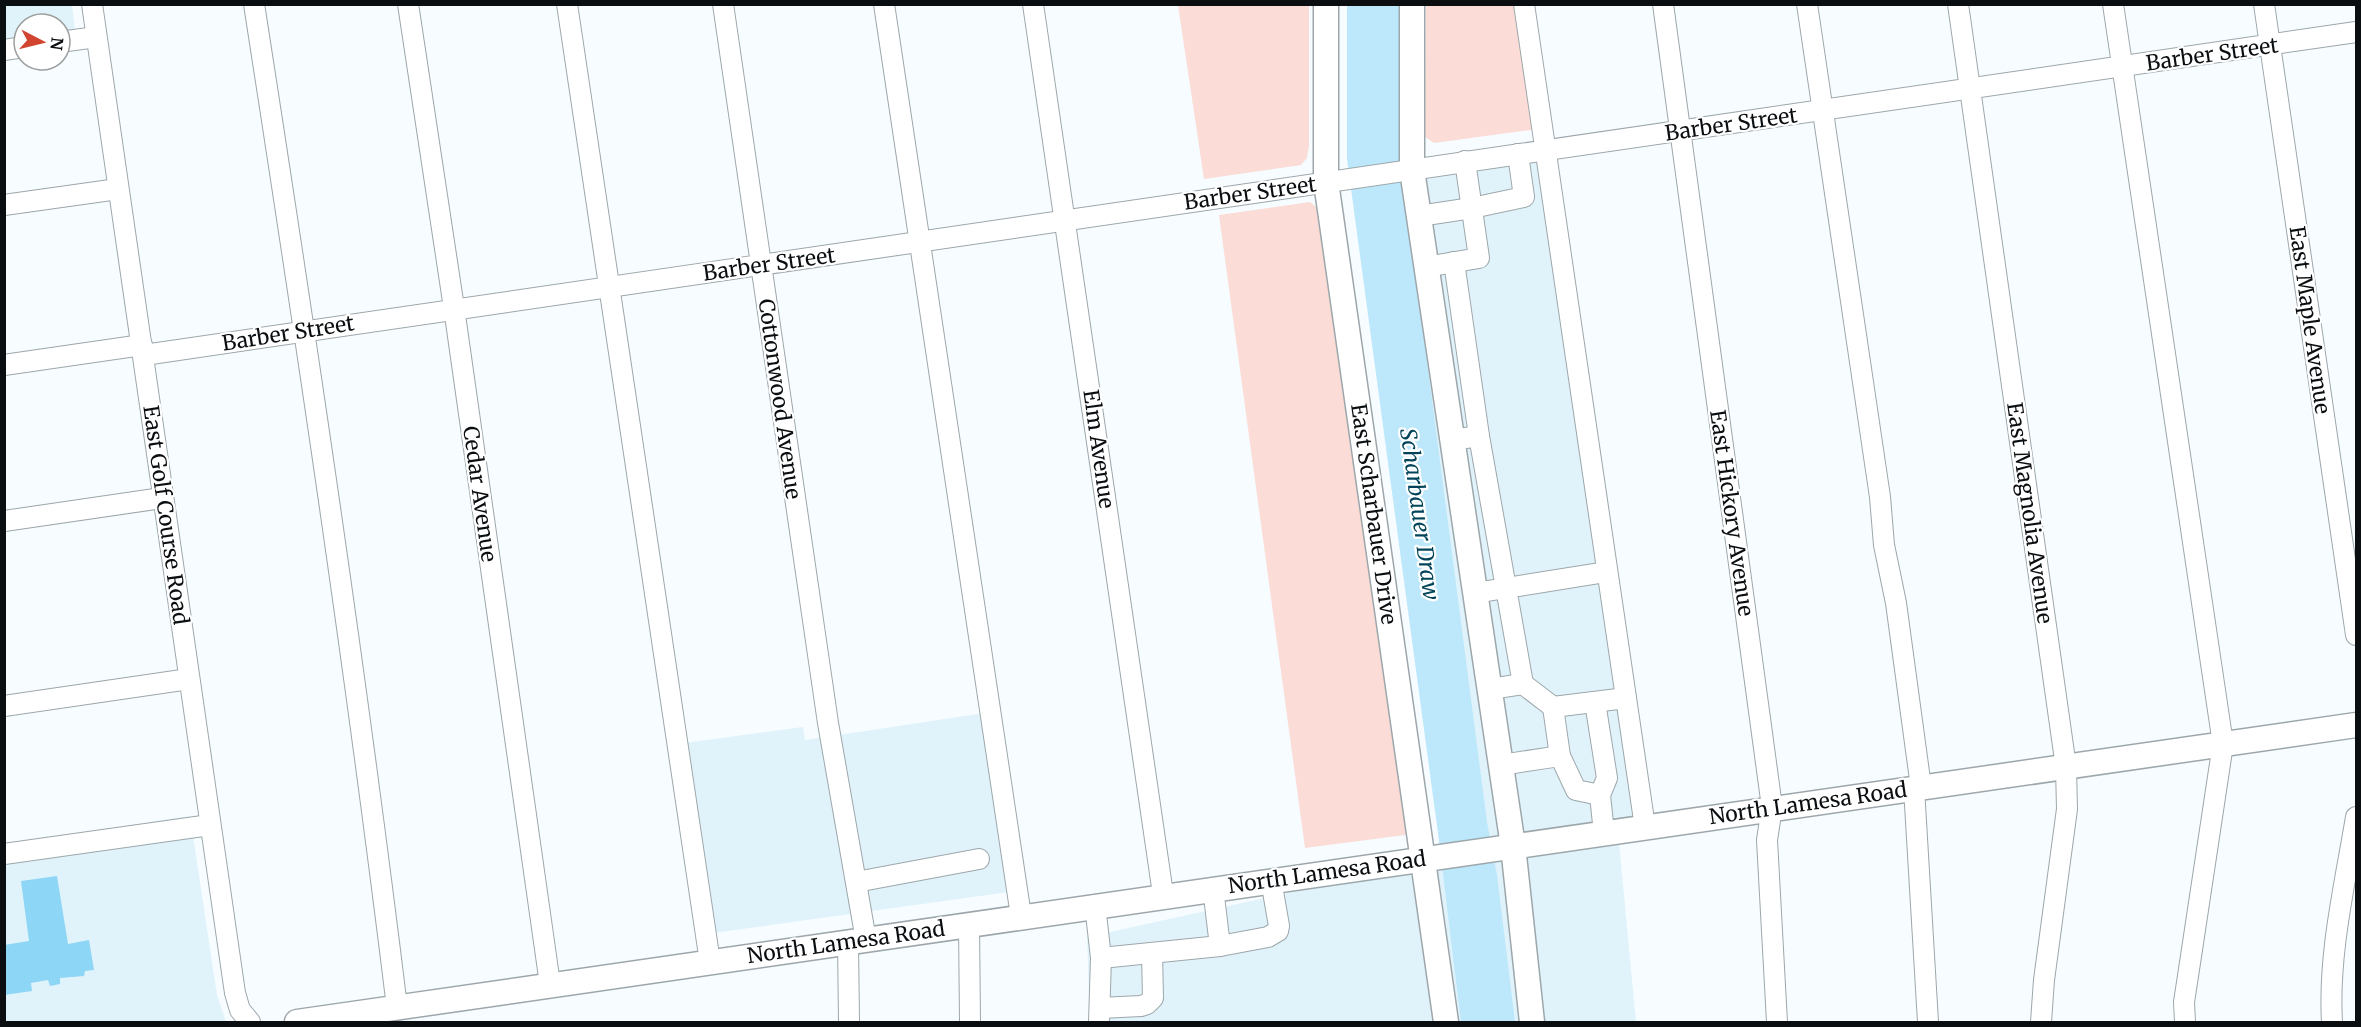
<svg xmlns="http://www.w3.org/2000/svg" width="2361" height="1027" font-family="Merriweather,serif">
  <rect width="100%" height="100%" fill="#f6fcff"/>
  <g fill="#e0f3fb">
    <polygon points="4,5 72,5 75,32 60,34 60,24 24,24 24,38 5,40"/>
    <polygon points="1543,152 1640,828 1618,832 1636,1022 1090,1022 1087,937 1462,855 1371,177"/>
    <polygon points="985,713 1009,892 713,933 684,743 803,727 805,740"/>
    <polygon points="190,816 217,995 226,1022 5,1022 5,845"/>
  </g>
  <g fill="#fbdcd6">
    <polygon points="1178,5 1309,5 1309,146 1307,158 1301,165 1204,179"/>
    <polygon points="1426,5 1519,5 1538,129 1434,143 1425,137"/>
    <polygon points="1310,202 1323,212 1409,828 1405,835 1305,848 1219,215"/>
  </g>
  <polygon fill="#bde7fa" points="1347,5 1400,5 1404,185 1487,822 1497,875 1515,1022 1461,1022 1438,833 1347,159"/>
  <polygon fill="#8dd6f5" points="57,876 68,944 89,940 94,970 85,971 84,976 60,978 60,984 50,986 48,980 31,983 32,991 4,995 4,945 29,941 21,881"/>
  <g fill="none" stroke-linecap="round" stroke-linejoin="round">
    <g stroke="#9da7ab" stroke-width="22">
      <g id="minor">
        <polyline points="92,4 235,993 240,1010 250,1022"/>
        <path d="M254,4c52,334 102,668 143,1003"/>
        <polyline points="408,4 454,308 550,984"/>
        <polyline points="567,4 710,962"/>
        <polyline points="723,4 828,723 866,940"/>
        <polyline points="884,4 1021,916"/>
        <polyline points="1033,4 1163,894"/>
        <polyline points="1524,4 1645,827"/>
        <polyline points="1663,4 1772,807 1767,840 1777,1022"/>
        <polyline points="1807,4 1880,497 1884,545 1896,603 1921,787"/>
        <polyline points="1958,4 2066,767 2067,809 2044,980 2041,1022"/>
        <polyline points="2113,4 2223,744 2188,976 2184,1002 2185,1022"/>
        <polyline points="2264,4 2356,635"/>
        <polyline points="60,42 96,37"/>
        <polyline points="4,50 24,47"/>
        <polyline points="4,205 118,189"/>
        <polyline points="1419,216 1472,208 1524,197 1518,154"/>
        <polyline points="1454,262 1479,436"/>
        <polyline points="1426,267 1479,258 1465,161"/>
        <polyline points="144,355 2356,32"/>
        <polyline points="4,365 142,345"/>
        <polyline points="1452,440 1479,436 1506,588 1475,593"/>
        <polyline points="4,521 162,498"/>
        <polyline points="1523,684 1506,588 1606,572"/>
        <polyline points="1490,689 1523,684 1553,707 1560,756 1576,790 1600,795 1607,778 1595,702"/>
        <polyline points="4,706 189,679"/>
        <polyline points="1553,707 1626,698"/>
        <polyline points="1501,765 1560,756"/>
        <polyline points="1914,788 1928,1022"/>
        <polyline points="1600,795 1604,833"/>
        <polyline points="4,854 210,825"/>
        <polyline points="856,882 979,859"/>
        <polyline points="1213,888 1220,946 1268,937 1278,931 1279,926 1271,880"/>
        <polyline points="1095,905 1101,958 1099,1022"/>
        <polyline points="969,924 970,1022"/>
        <polyline points="848,943 849,1022"/>
        <polyline points="1101,958 1220,946"/>
        <polyline points="1100,1008 1141,1006 1147,1004 1153,998 1152,953"/>
        <path d="M2332,1022c-4,-68 13,-138 24,-205"/>
      </g>
    </g>
    <g stroke="#9da7ab" stroke-width="27">
      <g id="major">
        <polyline points="1326,4 1326,182 1446,1022"/>
        <polyline points="1412,4 1412,170 1513,846 1532,1022"/>
        <path d="M297,1022c686,-103 1373,-197 2059,-297"/>
      </g>
    </g>
    <use href="#minor" stroke="#fff" stroke-width="20"/>
    <use href="#major" stroke="#fff" stroke-width="24"/>
  </g>
  <g text-anchor="middle" dominant-baseline="central" stroke-width="4.5" stroke-linejoin="round" paint-order="stroke">
    <g font-size="21" fill="#0b0e10" stroke="#fff">
      <text transform="translate(2212 54) rotate(-8)">Barber Street</text>
      <text transform="translate(1731 124) rotate(-8)">Barber Street</text>
      <text transform="translate(1250 193) rotate(-8)">Barber Street</text>
      <text transform="translate(769 264) rotate(-8)">Barber Street</text>
      <text transform="translate(2310 320) rotate(82)">East Maple Avenue</text>
      <text transform="translate(288 333) rotate(-9)">Barber Street</text>
      <text transform="translate(780 399) rotate(82)">Cottonwood Avenue</text>
      <text transform="translate(1099 449) rotate(82)">Elm Avenue</text>
      <text transform="translate(480 494) rotate(82)">Cedar Avenue</text>
      <text transform="translate(1732 513) rotate(82)">East Hickory Avenue</text>
      <text transform="translate(2030 513) rotate(82)">East Magnolia Avenue</text>
      <text transform="translate(1374 514) rotate(82)">East Scharbauer Drive</text>
      <text transform="translate(166 515) rotate(82)">East Golf Course Road</text>
      <text transform="translate(1808 803) rotate(-8)">North Lamesa Road</text>
      <text transform="translate(1327 872) rotate(-8)">North Lamesa Road</text>
      <text transform="translate(846 942) rotate(-8)">North Lamesa Road</text>
    </g>
    <g font-size="22" font-style="italic" fill="#014459" stroke="#fff">
      <text transform="translate(1420 514) rotate(82)">Scharbauer Draw</text>
    </g>
  </g>
  <rect width="2361" height="1027" fill="none" stroke="#0b0e10" stroke-width="12"/>
  <g transform="translate(42 42) rotate(97)"><circle r="28" fill="#ffffff" stroke="#9d9f9f" stroke-width="1.5"/>
  <path d="M0-4.5L10 22L0 15L-10 22Z" fill="#d14530"/>
  <text y="-9" font-size="16" font-weight="bold" text-anchor="middle" fill="#0b0e10">N</text>
  </g>
</svg>
